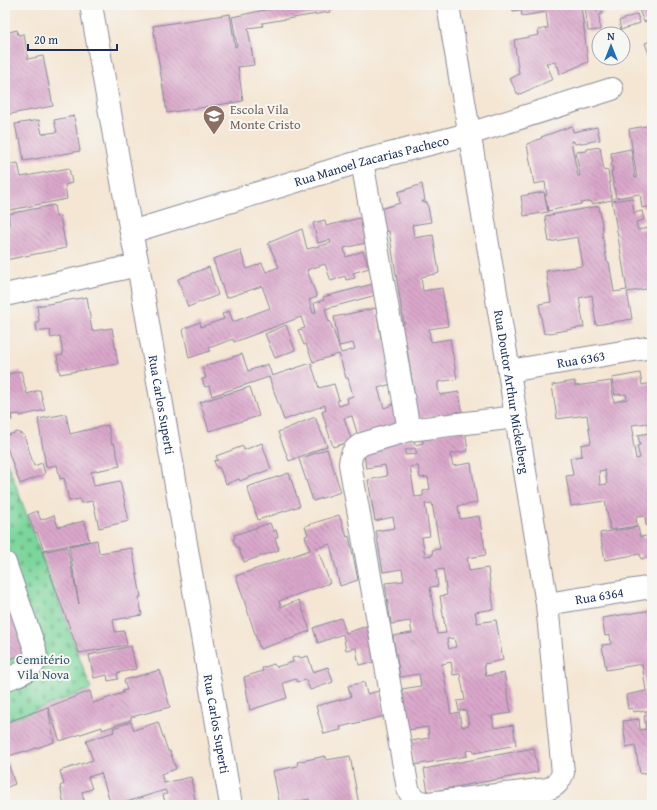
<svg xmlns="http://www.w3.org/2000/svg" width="657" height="810" font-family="'Gentium Book Plus',serif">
  <defs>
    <pattern id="cemetery-stones" width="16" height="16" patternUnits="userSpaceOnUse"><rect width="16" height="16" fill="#7bd59b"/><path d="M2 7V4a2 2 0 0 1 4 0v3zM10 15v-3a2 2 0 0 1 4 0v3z" fill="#6ab788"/></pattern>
    <pattern id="building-back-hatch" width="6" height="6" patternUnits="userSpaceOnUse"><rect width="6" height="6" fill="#daa7ca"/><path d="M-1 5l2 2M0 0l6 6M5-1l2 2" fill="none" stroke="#b088a7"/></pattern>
  </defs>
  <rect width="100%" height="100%" fill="#f6f6f2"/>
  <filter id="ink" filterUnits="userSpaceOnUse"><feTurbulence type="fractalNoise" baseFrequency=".025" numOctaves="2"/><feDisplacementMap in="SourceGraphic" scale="8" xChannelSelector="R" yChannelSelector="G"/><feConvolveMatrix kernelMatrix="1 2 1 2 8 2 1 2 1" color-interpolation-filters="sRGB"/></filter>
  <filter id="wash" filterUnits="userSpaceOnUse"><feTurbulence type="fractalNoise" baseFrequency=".012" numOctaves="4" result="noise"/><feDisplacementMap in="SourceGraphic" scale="16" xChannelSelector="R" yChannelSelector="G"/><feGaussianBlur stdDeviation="0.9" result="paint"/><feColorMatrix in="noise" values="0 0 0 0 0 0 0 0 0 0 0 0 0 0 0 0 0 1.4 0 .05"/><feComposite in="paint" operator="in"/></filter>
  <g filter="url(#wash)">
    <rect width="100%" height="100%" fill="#f4e6d3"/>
    <polygon fill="url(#cemetery-stones)" stroke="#4b827c" points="5,456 91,689 5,722"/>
    <g id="blocks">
      <g fill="url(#building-back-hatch)" fill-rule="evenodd">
        <polygon points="276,5 291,5 290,7 301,5 329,5 330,12 262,23 263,26 248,28 254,65 238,67 243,101 167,113 153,26 230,14 235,47 237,46 232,17 274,8"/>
        <polygon points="512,5 581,5 588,62 560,74 558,66 556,66 555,62 546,63 553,79 518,95 510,79 519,74 514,40 539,35 538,30 548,28 546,12 522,16 521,10 513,11"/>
        <polygon points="585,5 596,5 597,12 603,11 603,14 599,15 600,30 588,31"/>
        <polygon points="637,5 652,5 652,19 644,22"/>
        <polygon points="637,14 640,23 621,30 619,21"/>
        <polygon points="17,30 18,35 24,34 28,59 43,56 53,106 5,115 5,33"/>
        <polygon points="652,41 652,62 645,43"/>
        <polygon points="74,116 80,151 24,161 20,139 18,139 15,124 39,120 42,134 57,132 54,120"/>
        <polygon points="652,125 652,206 642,208 640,194 616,198 611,171 613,171 611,162 613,162 611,153 631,149 635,178 637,178 629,129"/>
        <polygon points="572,126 573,132 597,127 600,140 575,144 574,141 571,141 578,176 580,176 576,152 587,151 587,149 600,147 604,171 608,170 612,200 592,204 591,201 581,203 581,204 548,211 545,195 547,195 545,182 534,184 527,144 542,138 541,137"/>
        <polygon points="5,139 10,157 5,158"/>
        <polygon points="18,163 21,177 69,168 72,183 65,185 67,199 5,211 5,165"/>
        <polygon points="422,184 425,201 422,201 423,203 427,202 431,222 412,225 413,230 414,238 433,235 439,273 421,277 423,291 442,288 448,326 429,329 430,338 431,342 450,339 457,379 438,382 438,388 440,395 459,392 462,411 456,412 456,414 418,418 406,342 398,343 396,326 404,324 389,231 380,233 377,210 400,203 398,192"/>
        <polygon points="544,192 548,212 524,216 521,196"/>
        <polygon points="632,198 634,213 642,211 644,220 636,222 638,230 652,227 652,288 627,292 632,319 596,325 592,295 579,298 584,327 544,334 539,304 551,302 546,271 583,266 578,237 549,242 545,216 599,206 603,232 602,233 607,262 609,262 614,292 627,290 612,201"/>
        <polygon points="54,205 56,217 60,216 66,248 5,260 5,227 10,226 8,214"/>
        <polygon points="360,218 366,243 344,248 346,257 363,251 369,268 353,273 355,278 346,280 345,276 331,281 325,264 307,270 317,297 309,300 313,313 316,312 314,303 324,300 323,297 373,284 376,295 325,309 329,322 330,321 341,353 355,349 353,343 339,346 334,317 376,308 381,339 384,338 398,382 378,388 384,408 395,404 401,424 358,436 352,416 344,418 352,441 333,447 322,412 326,410 325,405 284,420 269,377 212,396 209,386 205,387 202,379 206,378 202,367 242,354 248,371 268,364 272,376 311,363 319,388 334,384 339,400 337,401 339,406 348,403 347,398 353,396 348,378 346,378 339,354 313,362 306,344 304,345 298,330 305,328 301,317 234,342 233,339 209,348 210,351 189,358 183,329 200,322 201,327 224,319 222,314 229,311 233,322 270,308 262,286 226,298 213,259 240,250 247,269 262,263 266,272 279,267 268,243 302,229 307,249 331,243 330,240 318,243 313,223 325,220 326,226"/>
        <polygon points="209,267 218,295 188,307 178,279"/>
        <polygon points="87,297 92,331 112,328 118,364 60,374 57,356 63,355 60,336 51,338 50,330 37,332 36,322 39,321 37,306"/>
        <polygon points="286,325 295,350 275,358 265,334"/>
        <polygon points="21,371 27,394 40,390 45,410 20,416 20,414 11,415 12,420 5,421 5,375"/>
        <path d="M640,373l2,12 10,-2v141l-6,1 -1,-9 -9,1 1,9 -27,4 -5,-29 -34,5 -5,-30 7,-1 -3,-17 12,-2 -1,-11 10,-2 -4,-28 -30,4 -5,-34 23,-4v5l36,-5 3,21 13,-3 -1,-5 -11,1 -3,-17zM648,423l1,10 -11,2 2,10 -3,1 3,12 -4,1 -4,-23h2l-2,-11zM605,470l2,14 -7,1 -1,-14z"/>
        <polygon points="250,387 259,416 209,431 200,402"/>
        <polygon points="66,414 70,434 108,425 112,444 114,443 120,466 91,472 94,486 120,481 129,521 99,528 93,501 81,503 80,499 69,501 64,478 60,479 57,465 46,467 38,419"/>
        <polygon points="315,417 327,446 289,461 278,432"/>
        <path d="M465,429l3,22 -18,3 3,12 18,-3 6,40 -19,3 1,6 1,7 19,-3 7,39 -19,3 1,6 1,7 19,-3 6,41 -19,3 1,5 1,6 19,-3 7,40 -19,4 2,12 18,-3 7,40 -19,3 2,12 19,-3 3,20 -42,8 -1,-4 -7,2 1,5 -53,9 -3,-24 18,-3 -1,-11 -20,3 -6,-41 19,-3 -2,-12 -19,3 -7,-41 19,-3 -2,-12 -19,3 -6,-41 19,-2 -2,-12 -19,3 -7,-41 19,-3 -1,-6 -1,-5 -18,4 -7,-41 19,-4 -2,-11 -19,3 -3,-21 51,-9 1,7 8,-2 -1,-6zM415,448l2,6 -12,1v-5zM418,466l2,12 8,-1 2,12 -7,2v5l-8,1 -5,-30zM432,503l8,46 -8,1 1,5 -8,1 -3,-19 8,-1 -5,-32zM443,569l4,26 -7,1 6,37 -9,1 -7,-47 8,-1 -2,-16zM454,638l2,9 -7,2 -2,-10zM451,662l2,13 7,-1 5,26 -8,1 2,10 7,-1 3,15 -7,2 -3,-15 -8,2 -9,-50z"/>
        <polygon points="17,432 24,435 34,466 42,463 45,474 20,484 5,442 5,436"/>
        <polygon points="262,443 271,469 240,481 239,479 226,484 219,467 217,468 214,461 218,460 216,456 243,446 244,450"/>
        <polygon points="327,449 341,492 313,501 299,459"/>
        <polygon points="289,473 300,506 258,520 247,487"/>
        <polygon points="37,511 41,520 54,515 58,527 85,521 89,541 44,550 37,532 35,533 28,515"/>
        <polygon points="339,515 347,537 349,536 358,580 340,586 330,544 317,548 330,583 279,601 281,607 299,600 310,631 296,636 296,637 260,649 236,576 310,550 305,536 308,535 305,526"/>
        <polygon points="270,523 273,531 276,530 278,537 275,538 279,550 244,562 238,547 236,547 233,539 235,538 234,535"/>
        <polygon points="638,527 640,537 652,535 652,557 641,559 640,554 605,560 600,533"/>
        <polygon points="97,540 99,553 132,548 141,597 139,597 142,615 113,620 115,632 124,631 127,645 79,653 42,552 67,547 79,604 69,546"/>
        <polygon points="5,597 26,653 5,661"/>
        <polygon points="652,610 652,710 640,712 640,711 633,712 632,708 628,709 626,695 646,691 642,664 606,670 602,645 611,644 610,635 605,636 602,618"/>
        <polygon points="341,618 346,633 367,626 374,662 359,665 356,648 346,650 343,634 318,643 313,628"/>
        <polygon points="131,646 136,669 117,673 118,679 108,681 107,675 94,678 89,655"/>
        <polygon points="299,656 300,658 308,656 313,672 328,667 333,682 310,690 306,680 297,682 296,679 283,683 287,698 250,710 244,677 263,671 262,668 274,664 276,667 293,662 292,658"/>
        <polygon points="160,670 170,707 131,717 131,720 102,730 102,727 60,741 48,707 90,691 93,703 123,693 122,691 127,690 124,680"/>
        <polygon points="364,682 367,694 379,691 385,716 340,727 341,730 324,734 316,706 351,697 348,686"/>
        <polygon points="48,707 54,742 25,752 25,751 5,757 5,723"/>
        <polygon points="652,715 652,771 640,774 635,745 626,747 623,721 639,719 640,730 646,729 644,716"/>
        <polygon points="131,722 134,730 158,722 168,751 170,751 176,769 161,774 164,783 191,777 195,801 181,805 166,805 163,795 167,794 165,790 117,805 111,805 101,773 88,777 92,789 82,792 85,805 64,805 60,786 64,784 60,771 93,760 86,741 114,732 113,728"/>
        <polygon points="534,748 538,772 428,792 424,769"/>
        <polygon points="325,756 326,760 350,756 359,805 310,805 309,799 280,805 273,771 298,766 297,762"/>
        <polygon points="7,760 15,784 5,788 5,761"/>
        <polygon points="541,793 543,805 464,805"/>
      </g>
    </g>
  </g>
  <g filter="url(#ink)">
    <use href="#blocks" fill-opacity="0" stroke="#888a98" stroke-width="1"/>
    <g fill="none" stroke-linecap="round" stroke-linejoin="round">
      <g stroke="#888a98" stroke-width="24">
        <g id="minor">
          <path id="s1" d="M91,5l40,227 7,33 93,540"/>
          <path id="s2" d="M448,5l61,366 7,46 31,187 16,169c-4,9 -6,12 -15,16l-120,14c-12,-1 -15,-4 -20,-14l-58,-325c1,-11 3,-14 12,-20l47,-14 107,-13"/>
          <polyline points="362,161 409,430"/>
          <path id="s3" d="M131,232l231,-71 107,-27 143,-45"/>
          <polyline points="5,295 138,265"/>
          <path id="s4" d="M509,371l143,-24"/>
          <path d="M5,563l30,86c0,4 1,7 1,10 -4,12 -19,16 -29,20"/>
          <path id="s5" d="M547,604l105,-17"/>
        </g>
      </g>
      <use href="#minor" stroke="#fff" stroke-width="22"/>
    </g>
  </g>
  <defs>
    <g id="school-pin" transform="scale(1.15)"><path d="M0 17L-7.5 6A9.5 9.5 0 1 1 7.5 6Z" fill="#8d6e63" stroke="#f6f6f2"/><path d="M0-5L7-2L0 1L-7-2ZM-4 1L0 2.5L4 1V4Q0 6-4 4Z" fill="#fff"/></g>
  </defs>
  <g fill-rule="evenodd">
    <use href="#school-pin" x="214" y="116"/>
  </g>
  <g text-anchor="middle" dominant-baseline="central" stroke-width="4" stroke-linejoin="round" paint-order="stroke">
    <g font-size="13" fill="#785e54" stroke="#f6f6f2" text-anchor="start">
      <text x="230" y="109">Escola Vila<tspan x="230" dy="15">Monte Cristo</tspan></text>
    </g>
    <g font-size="13" fill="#1b2f5e" stroke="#f6f6f2">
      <text stroke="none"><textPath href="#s3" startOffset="251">Rua Manoel Zacarias Pacheco</textPath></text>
      <text stroke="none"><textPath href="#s4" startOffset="73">Rua 6363</textPath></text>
      <text stroke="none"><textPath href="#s2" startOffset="392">Rua Doutor Arthur Mickelberg</textPath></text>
      <text stroke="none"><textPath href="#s1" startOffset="406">Rua Carlos Superti</textPath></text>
      <text stroke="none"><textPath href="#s5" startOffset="53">Rua 6364</textPath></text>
      <text stroke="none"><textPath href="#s1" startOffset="730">Rua Carlos Superti</textPath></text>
    </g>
    <g font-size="13" fill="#33586d" stroke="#f6f6f2">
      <text x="43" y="659">Cemitério<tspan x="43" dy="15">Vila Nova</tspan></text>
    </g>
  </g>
  <rect width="657" height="810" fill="none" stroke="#f6f6f2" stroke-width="20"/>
  <g transform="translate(611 46)"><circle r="19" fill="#f6f6f2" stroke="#9ea6b7"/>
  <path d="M0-3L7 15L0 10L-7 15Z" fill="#1f6fb2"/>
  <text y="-6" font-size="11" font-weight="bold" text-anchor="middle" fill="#1b2f5e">N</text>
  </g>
  <path d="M28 44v6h89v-6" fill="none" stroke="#1b2f5e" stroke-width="2"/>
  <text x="34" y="44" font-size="12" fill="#1b2f5e" stroke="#f6f6f2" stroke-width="3" paint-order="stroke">20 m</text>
</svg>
